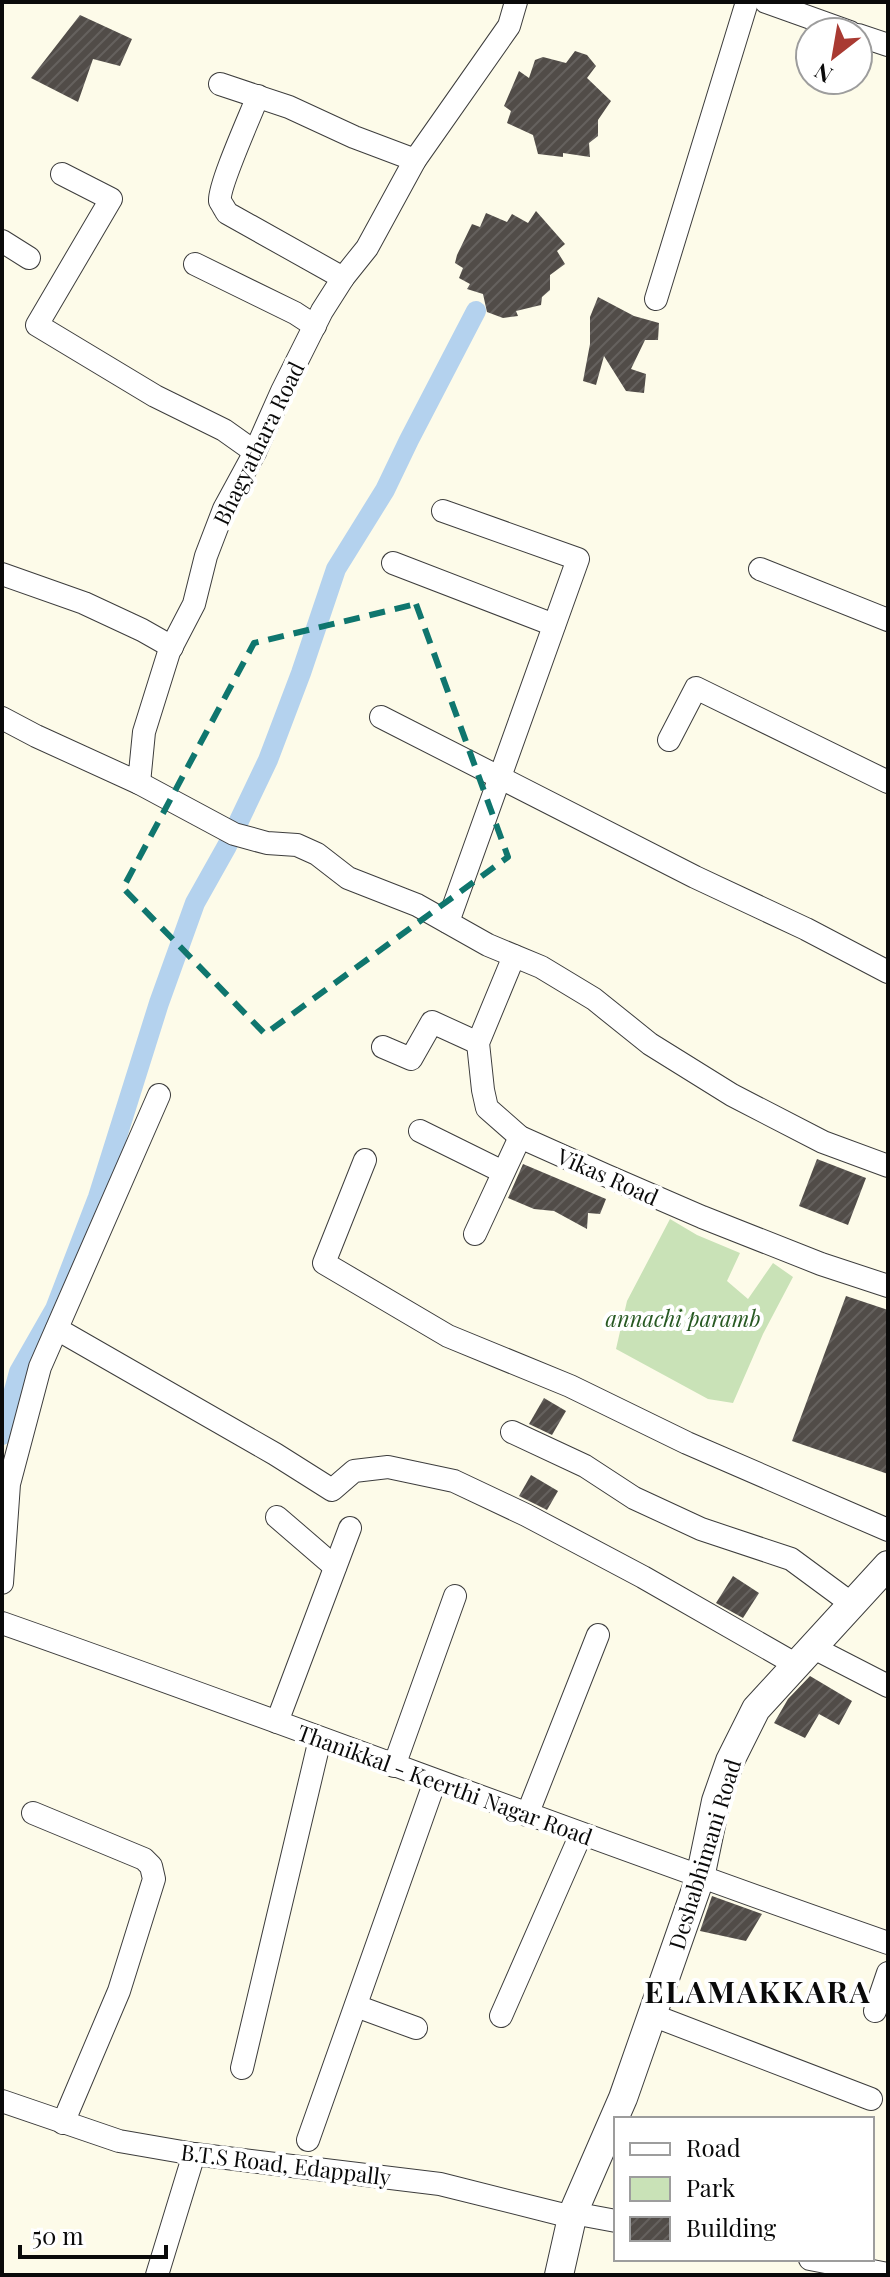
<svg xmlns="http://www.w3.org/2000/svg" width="890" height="2277" font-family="'Playfair Display',serif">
  <defs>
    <pattern id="building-hatch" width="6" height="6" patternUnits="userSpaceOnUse" patternTransform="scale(2)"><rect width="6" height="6" fill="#514c48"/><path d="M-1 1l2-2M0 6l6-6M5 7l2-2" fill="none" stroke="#65615e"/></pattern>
  </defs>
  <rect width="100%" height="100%" fill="#fdfbe9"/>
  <polygon fill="#c9e2b7" points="670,1219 697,1235 740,1253 727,1281 748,1299 773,1263 793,1277 763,1334 733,1403 708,1399 616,1349 627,1301"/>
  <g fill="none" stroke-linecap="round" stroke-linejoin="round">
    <polyline stroke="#b4d2ee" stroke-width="20" points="2,1435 19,1372 55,1309 98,1197 159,1003 195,903 227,846 268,760 301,673 336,569 385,490 409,440 476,311"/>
  </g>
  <g fill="url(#building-hatch)">
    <polygon points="80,15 132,39 120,66 93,59 78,102 31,78"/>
    <polygon points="575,51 587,55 596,66 587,78 611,101 598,120 598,136 589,143 590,157 563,153 563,157 538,154 533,135 507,123 511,111 504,106 519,71 529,78 535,60 543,57 566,63"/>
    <polygon points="536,211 565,244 557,251 565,264 550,275 550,290 542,297 541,305 516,311 518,316 503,318 487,312 483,294 467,289 470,284 459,278 463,268 455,263 457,255 472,224 480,227 486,213 507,222 512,214 528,223"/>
    <polygon points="598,297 634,316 659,323 658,340 645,340 631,369 646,374 644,393 626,391 604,356 596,385 583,381 590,344 590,317"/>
    <polygon points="817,1159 866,1178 848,1225 799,1206"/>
    <polygon points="523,1164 606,1199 600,1214 588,1213 587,1229 554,1211 534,1209 508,1198"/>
    <polygon points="846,1296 888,1310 888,1474 792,1441"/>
    <polygon points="544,1398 566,1411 552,1435 529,1424"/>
    <polygon points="531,1475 558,1491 547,1510 519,1496"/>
    <polygon points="733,1576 759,1593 743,1618 716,1603"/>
    <polygon points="810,1676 852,1701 839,1725 819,1714 805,1738 774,1723 788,1699"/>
    <polygon points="712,1896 762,1914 746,1941 700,1931"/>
  </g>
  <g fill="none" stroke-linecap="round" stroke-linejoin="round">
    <g stroke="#3d3d3d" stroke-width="24">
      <g id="minor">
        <polyline points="766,2 850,32"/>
        <polyline points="858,35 888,45"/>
        <polyline points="220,84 289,107 354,137 415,160"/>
        <path d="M258,96c-7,18 -40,91 -38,105 1,2 6,10 7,12l116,65"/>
        <polyline points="62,174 111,199 37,325 155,396 224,430 255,452"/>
        <polyline points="2,241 29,258"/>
        <polyline points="195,264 295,313 315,326"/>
        <polyline points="656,299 747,2"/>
        <polyline points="443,511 578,559 448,922"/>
        <polyline points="393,563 554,625"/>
        <polyline points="760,569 888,620"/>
        <polyline points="2,574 84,603 142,630 172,647"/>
        <polyline points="381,717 695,877 806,929 888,972"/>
        <polyline points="2,718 36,736 139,783 144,732 169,652 194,604 206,556 224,509 255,452 282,391 322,311 343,278 367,248 415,160 509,26 516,2"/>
        <polyline points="669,740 696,688 888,782"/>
        <polyline points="139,783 234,834 267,843 297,845 317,854 348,878 417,905 488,945 541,967 594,999 650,1044 732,1095 823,1142 888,1166"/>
        <polyline points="514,956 478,1043 483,1090 487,1108 520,1137 605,1175 702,1217 821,1264 888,1286"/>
        <polyline points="383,1047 411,1059 432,1022 478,1043"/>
        <polyline points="420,1131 503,1172"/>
        <polyline points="365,1160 324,1263 448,1336 570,1386 687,1443 888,1530"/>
        <polyline points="475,1234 520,1137"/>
        <polyline points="57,1329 275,1454 332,1490 354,1471 388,1467 454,1481 526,1515 643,1577 795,1664"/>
        <polyline points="512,1432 585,1466 634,1498 701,1529 791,1559 852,1604"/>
        <polyline points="277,1517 335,1567"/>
        <polyline points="2,1583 9,1484 40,1367 159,1095"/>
        <path d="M2,1623c296,104 589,217 886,320"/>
        <polyline points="812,1647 888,1686"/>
        <polyline points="277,1722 350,1528"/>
        <polyline points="394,1766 455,1596"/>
        <polyline points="33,1813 144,1859 151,1866 154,1879 119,1991 63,2123"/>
        <polyline points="527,1815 598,1635"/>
        <polyline points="356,2006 416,2028"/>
        <polyline points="875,2011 888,1973"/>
        <polyline points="652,2015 871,2099"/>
        <polyline points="501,2016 581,1834"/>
        <polyline points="242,2068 320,1739"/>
        <polyline points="2,2101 119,2141 194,2154 440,2184 564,2215 573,2213 616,2221"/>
        <polyline points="308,2140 435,1781"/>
        <polyline points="810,2259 888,2274"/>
        <polyline points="157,2275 194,2154"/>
      </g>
    </g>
    <g stroke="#3d3d3d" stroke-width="30">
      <polyline id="tertiary" points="559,2275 573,2213 623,2098 700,1878 716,1801 730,1761 756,1709 888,1565"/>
    </g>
    <use href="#minor" stroke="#fff" stroke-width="22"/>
    <use href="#tertiary" stroke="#fff" stroke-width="28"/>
  </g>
  <path fill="none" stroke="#0f766e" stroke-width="6" stroke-dasharray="16 10" stroke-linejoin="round" d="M416,604l92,253 -243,177 -142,-146 131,-245z"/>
  <g text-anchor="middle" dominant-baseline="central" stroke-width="8" stroke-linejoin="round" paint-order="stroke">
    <g font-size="22" fill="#0a0a0a" stroke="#fff">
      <text transform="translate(258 443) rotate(-64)">Bhagyathara Road</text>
      <text transform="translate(608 1176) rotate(24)">Vikas Road</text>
      <text transform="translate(445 1784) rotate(20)">Thanikkal - Keerthi Nagar Road</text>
      <text transform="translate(704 1854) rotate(-73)">Deshabhimani Road</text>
      <text transform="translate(286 2164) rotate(7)">B.T.S Road, Edappally</text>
    </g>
    <g font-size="22" font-style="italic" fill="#285923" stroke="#fff">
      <text x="683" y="1318">annachi paramb</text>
    </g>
    <g font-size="30" font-weight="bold" letter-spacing="2" fill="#0a0a0a" stroke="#fff">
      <text x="758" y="1991">ELAMAKKARA</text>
    </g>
  </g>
  <rect width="890" height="2277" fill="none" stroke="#0a0a0a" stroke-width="8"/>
  <rect x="614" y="2117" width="260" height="144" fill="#ffffff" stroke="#9d9d9d" stroke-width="2"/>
  <rect x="630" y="2143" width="40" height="12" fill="#ffffff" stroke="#9d9d9d" stroke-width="2"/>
  <text x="686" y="2157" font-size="24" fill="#0a0a0a">Road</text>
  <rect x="630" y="2177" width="40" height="24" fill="#c9e2b7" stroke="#9d9d9d" stroke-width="2"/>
  <text x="686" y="2197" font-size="24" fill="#0a0a0a">Park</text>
  <rect x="630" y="2217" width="40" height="24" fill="url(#building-hatch)" stroke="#9d9d9d" stroke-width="2"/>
  <text x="686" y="2237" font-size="24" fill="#0a0a0a">Building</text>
  <g transform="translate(834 56) rotate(211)"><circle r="38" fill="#ffffff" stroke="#9d9d9d" stroke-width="2"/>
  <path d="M0-6L14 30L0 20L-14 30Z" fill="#a93a32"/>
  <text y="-12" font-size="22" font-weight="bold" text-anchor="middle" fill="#0a0a0a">N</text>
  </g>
  <path d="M20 2245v12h146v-12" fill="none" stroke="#0a0a0a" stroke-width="4"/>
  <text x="32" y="2245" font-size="24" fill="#0a0a0a" stroke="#ffffff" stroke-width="6" paint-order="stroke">50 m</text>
</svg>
